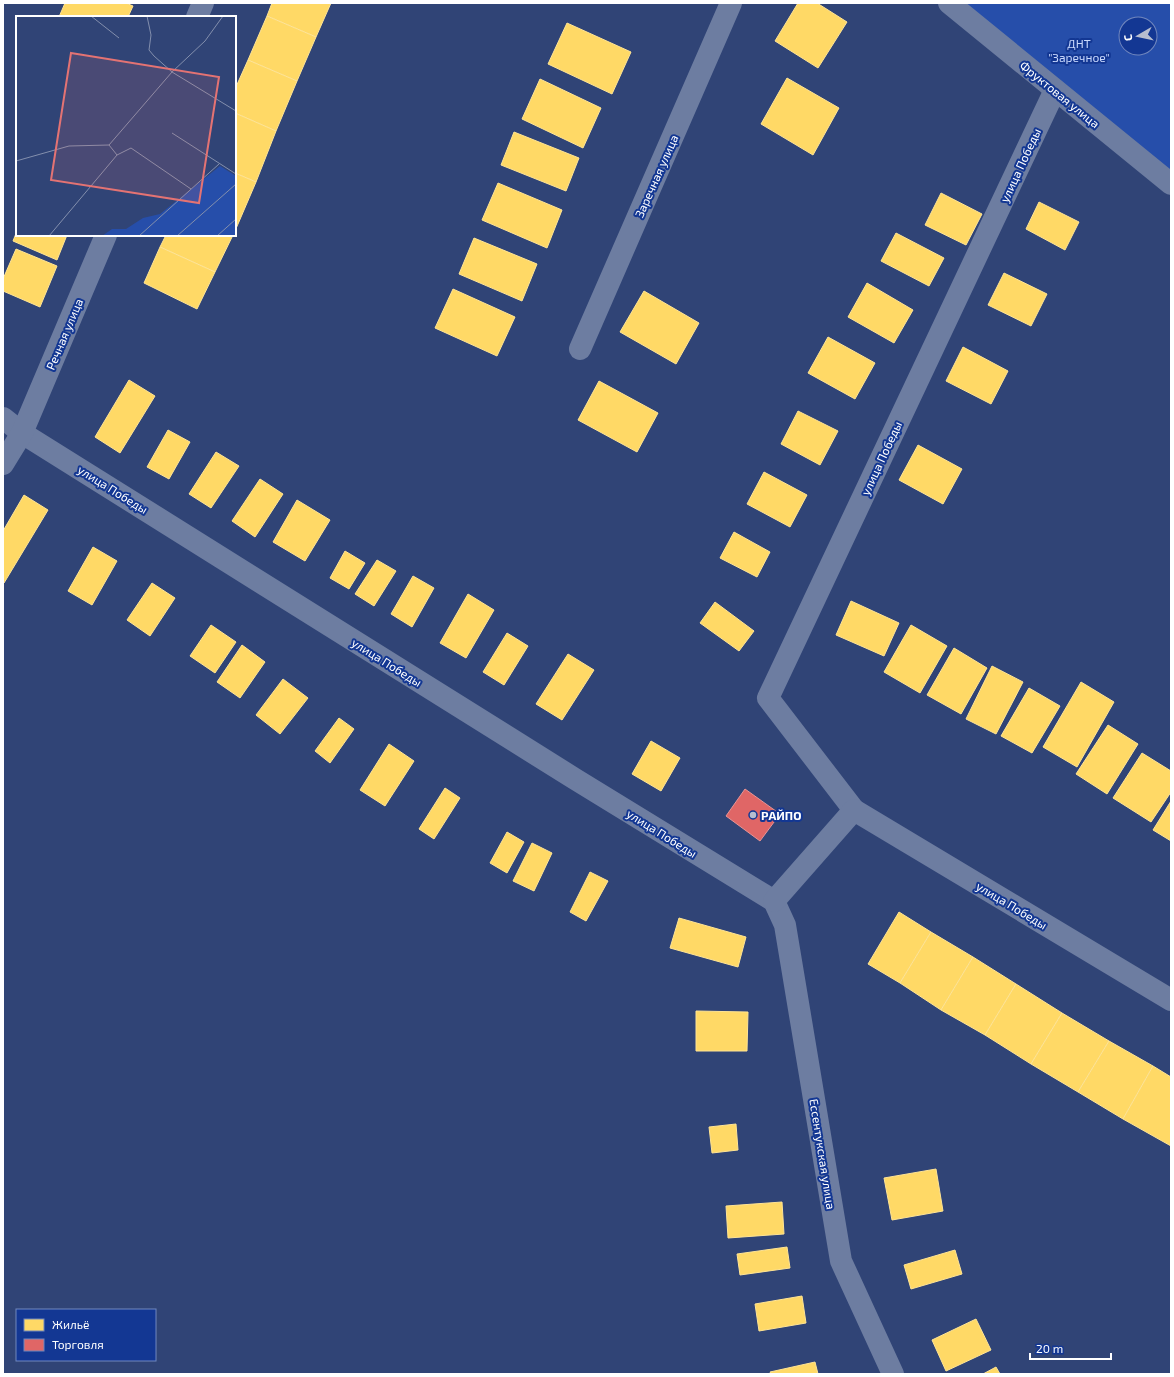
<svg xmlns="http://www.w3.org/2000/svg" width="1174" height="1377" font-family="'Exo 2',sans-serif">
  <rect width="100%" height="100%" fill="#304476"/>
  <path fill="#264eaa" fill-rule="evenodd" d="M957,3h214v191zM1126,24h24v24h-24z"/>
  <g fill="#ffd966" stroke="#ffe494">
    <polygon points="65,3 126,3 133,6 128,17 59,17"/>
    <polygon points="272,3 331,3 316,37 267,16"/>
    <polygon points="798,3 817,3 847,22 818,68 775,41"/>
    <polygon points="267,16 316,37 297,81 248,60"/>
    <polygon points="567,23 631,52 612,94 548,64"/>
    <polygon points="248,60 297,81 276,131 235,113 235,89"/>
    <polygon points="787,78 839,108 813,155 761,124"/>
    <polygon points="540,79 601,108 583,148 522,119"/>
    <polygon points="235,113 276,131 256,182 235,173"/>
    <polygon points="514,132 579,158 566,191 501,165"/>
    <polygon points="235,173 256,182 235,231"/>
    <polygon points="498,183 562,210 547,248 482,220"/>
    <polygon points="941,193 982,214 966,245 925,225"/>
    <polygon points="1039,202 1079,222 1065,250 1026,229"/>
    <polygon points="17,231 17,235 67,235 57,260 13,241"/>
    <polygon points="896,233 944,258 929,286 881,261"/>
    <polygon points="166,235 233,235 215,272 160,247"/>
    <polygon points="474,238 537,264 522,301 459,274"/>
    <polygon points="160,247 215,272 197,309 144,283"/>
    <polygon points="16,249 57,266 40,307 3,291 3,279"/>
    <polygon points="1004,273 1047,294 1031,326 988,305"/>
    <polygon points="867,283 913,310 894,343 848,317"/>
    <polygon points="453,289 515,317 497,356 435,328"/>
    <polygon points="644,291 699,323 676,364 620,332"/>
    <polygon points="828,337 875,363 855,399 808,373"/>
    <polygon points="963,347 1008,371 991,404 946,381"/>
    <polygon points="129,380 155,396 120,453 95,437"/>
    <polygon points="599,381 658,413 637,452 578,420"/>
    <polygon points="798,411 838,431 820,465 781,444"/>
    <polygon points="168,430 190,442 169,479 147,467"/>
    <polygon points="918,445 962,469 943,504 899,480"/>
    <polygon points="216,452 239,466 211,508 189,494"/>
    <polygon points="764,472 807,495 790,527 747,504"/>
    <polygon points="260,479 283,494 255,537 232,521"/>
    <polygon points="24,495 48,510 4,583 3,582 3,531"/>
    <polygon points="297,500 330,520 305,561 273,542"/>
    <polygon points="734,532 770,552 757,577 720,558"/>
    <polygon points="93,547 117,561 92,605 68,591"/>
    <polygon points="345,551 365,563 349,589 330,578"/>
    <polygon points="377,560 396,571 374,606 355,594"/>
    <polygon points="413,576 434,588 412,627 391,614"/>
    <polygon points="152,583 175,598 150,636 127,620"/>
    <polygon points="468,594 494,610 466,658 440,643"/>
    <polygon points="851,601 899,623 884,656 836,635"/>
    <polygon points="715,602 754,631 739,651 700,623"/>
    <polygon points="211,625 236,642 215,673 190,656"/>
    <polygon points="911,625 947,646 920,693 884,672"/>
    <polygon points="507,633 528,646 504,685 483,672"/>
    <polygon points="242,645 265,662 240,698 217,682"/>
    <polygon points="954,648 987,668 961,714 927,695"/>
    <polygon points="568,654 594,670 562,720 536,704"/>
    <polygon points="992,666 1023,682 996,734 966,719"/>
    <polygon points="283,679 308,698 280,734 256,715"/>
    <polygon points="1081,682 1114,702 1077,767 1043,747"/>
    <polygon points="1029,688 1060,706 1032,753 1001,736"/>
    <polygon points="339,718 354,729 330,763 315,751"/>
    <polygon points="1108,725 1138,744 1107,794 1076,774"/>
    <polygon points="651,741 680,758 661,791 632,774"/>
    <polygon points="389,744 414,761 385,806 360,790"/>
    <polygon points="1142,753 1171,771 1171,792 1151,822 1113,798"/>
    <polygon points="445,788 460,798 434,839 419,829"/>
    <polygon points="1171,801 1171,841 1153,830"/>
    <polygon points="507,832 524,842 507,873 490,863"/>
    <polygon points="532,843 552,853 534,891 513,881"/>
    <polygon points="590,872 608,881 586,921 570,912"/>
    <polygon points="899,912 931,932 900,983 868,964"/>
    <polygon points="679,918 746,937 738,967 670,948"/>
    <polygon points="931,932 973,957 941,1010 900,983"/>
    <polygon points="973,957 1016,984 985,1035 941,1010"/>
    <polygon points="1016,984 1062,1013 1031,1064 985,1035"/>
    <polygon points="696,1011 748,1012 747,1051 696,1051"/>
    <polygon points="1062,1013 1109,1041 1078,1092 1031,1064"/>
    <polygon points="1109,1041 1153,1066 1123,1119 1078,1092"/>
    <polygon points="1153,1066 1171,1077 1171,1146 1123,1119"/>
    <polygon points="736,1124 738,1150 712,1153 709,1127"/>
    <polygon points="936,1169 943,1211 892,1220 884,1178"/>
    <polygon points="782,1202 784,1234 728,1238 726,1206"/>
    <polygon points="787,1247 790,1268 740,1275 737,1254"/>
    <polygon points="955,1250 962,1274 911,1289 904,1265"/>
    <polygon points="802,1296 806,1323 759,1331 755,1304"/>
    <polygon points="976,1319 991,1350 946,1371 932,1340"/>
    <polygon points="815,1362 818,1374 771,1374 770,1372"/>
    <polygon points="996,1367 1000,1374 983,1374"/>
  </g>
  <polygon fill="#e06666" stroke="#e99494" points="745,789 780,814 760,841 726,816"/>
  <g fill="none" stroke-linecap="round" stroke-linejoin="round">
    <g stroke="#6d7da1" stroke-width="22">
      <polyline points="949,3 1171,184"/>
      <polyline points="197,17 203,3"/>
      <polyline points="580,349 731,3"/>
      <polyline points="3,418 22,433 575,779 774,901 785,925 841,1261 893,1374"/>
      <polyline points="3,464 22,433 106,235"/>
      <polyline points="854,810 768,698 1055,90"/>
      <polyline points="774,901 854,810 1171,1000"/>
    </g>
  </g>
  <circle fill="#b7becf" stroke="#133793" stroke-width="1.5" cx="753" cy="815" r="4"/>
  <g text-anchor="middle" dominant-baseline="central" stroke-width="4" stroke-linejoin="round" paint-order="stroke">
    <g font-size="12" fill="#c8d8fd" stroke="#133793">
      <text x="1079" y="43">ДНТ<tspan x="1079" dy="14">"Заречное"</tspan></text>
    </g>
    <g font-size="12" fill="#fff" stroke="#133793">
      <text transform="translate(1060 94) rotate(39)">Фруктовая улица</text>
      <text transform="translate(1020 165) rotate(-65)">улица Победы</text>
      <text transform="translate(656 176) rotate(-66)">Заречная улица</text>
      <text transform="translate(64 334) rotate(-67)">Речная улица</text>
      <text transform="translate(881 458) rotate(-65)">улица Победы</text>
      <text transform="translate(113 489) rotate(32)">улица Победы</text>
      <text transform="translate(387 662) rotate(32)">улица Победы</text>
      <text transform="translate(662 833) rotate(32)">улица Победы</text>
      <text transform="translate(1012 905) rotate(31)">улица Победы</text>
      <text transform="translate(823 1154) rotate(81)">Ессентукская улица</text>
    </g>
    <g font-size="12" font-weight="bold" fill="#fff" stroke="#133793" text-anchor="start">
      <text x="761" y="815">РАЙПО</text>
    </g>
  </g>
  <g transform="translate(16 16)">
    <rect width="220" height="220" fill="#304476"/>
    <path d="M204,150l16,10v60h-134l10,-7h14l17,-11 17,-4z" fill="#264eaa"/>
    <path fill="none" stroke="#838fad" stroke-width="1" d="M75,0l28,22M131,0l4,19 -2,15 5,6 18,16 64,39M156,117l64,41M101,139l14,-7 60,41M0,145l53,-15 40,-1 63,-73 33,-31 18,-25M33,220l68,-81 -8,-10M123,220l80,-72M161,220l59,-52M201,220l19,-17"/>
    <path fill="#e47373" fill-opacity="0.15" stroke="#e47373" stroke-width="2" d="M55,37l148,24 -20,126 -148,-23z"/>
    <rect width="220" height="220" fill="none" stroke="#fff" stroke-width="2"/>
  </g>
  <rect width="1174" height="1377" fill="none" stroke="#ffffff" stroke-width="8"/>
  <rect x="16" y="1309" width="140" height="52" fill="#133793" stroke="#7187be"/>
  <rect x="24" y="1319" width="20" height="12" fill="#ffd966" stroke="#7187be"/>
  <text x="52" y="1329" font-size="12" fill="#ffffff">Жильё</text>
  <rect x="24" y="1339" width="20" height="12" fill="#e06666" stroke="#7187be"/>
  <text x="52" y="1349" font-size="12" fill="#ffffff">Торговля</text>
  <g transform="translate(1138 36) rotate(261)"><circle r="19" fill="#133793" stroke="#7187be"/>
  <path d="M0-3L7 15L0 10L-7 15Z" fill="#b7becf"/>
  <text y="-6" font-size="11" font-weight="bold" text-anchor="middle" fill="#ffffff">С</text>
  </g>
  <path d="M1030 1353v6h81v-6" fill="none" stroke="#ffffff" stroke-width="2"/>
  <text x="1036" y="1353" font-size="12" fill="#ffffff" stroke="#133793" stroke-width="3" paint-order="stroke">20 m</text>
</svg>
